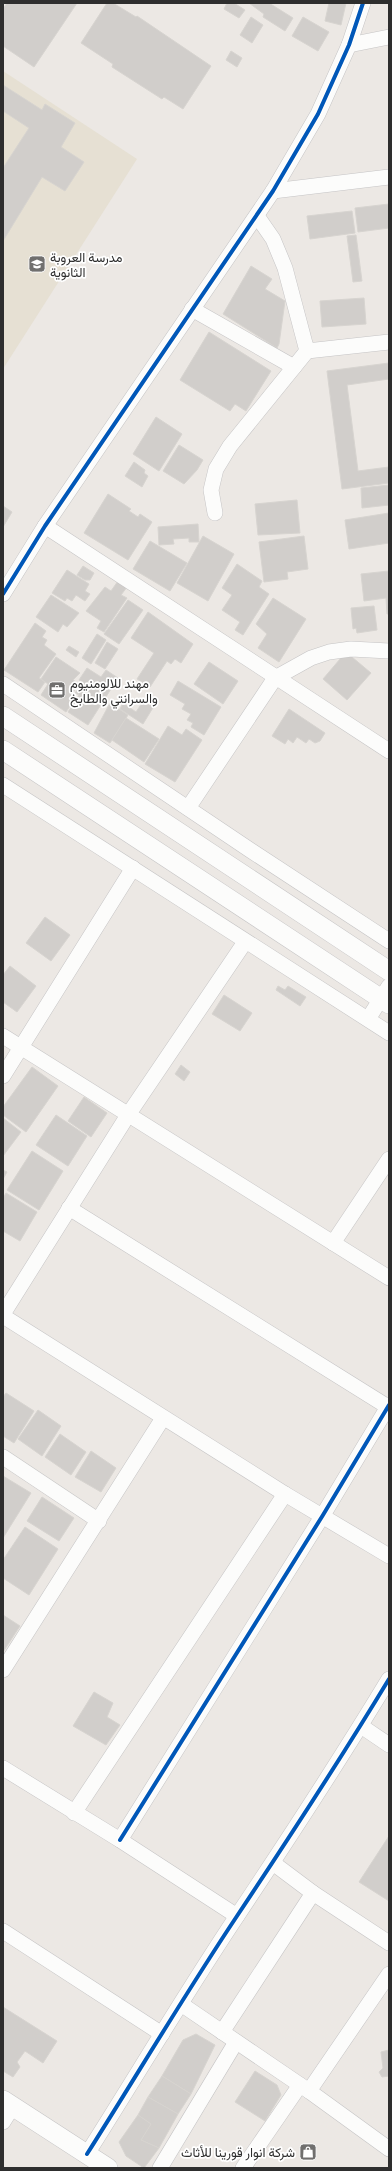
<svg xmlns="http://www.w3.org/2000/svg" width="392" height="2171" font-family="'Exo 2',Vazirmatn,sans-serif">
  <rect width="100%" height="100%" fill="#ece8e4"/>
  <polygon fill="#e6e0d3" points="3,71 137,159 3,369"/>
  <g fill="#d1cecb" stroke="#d7d4d0">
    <polygon points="7,3 77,3 34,67 3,46 3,9"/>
    <polygon points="107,3 113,3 136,17 137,16 211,66 183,109 164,97 162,99 112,67 113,64 81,43"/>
    <polygon points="227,3 234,3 245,10 239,18 224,9"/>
    <polygon points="249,3 269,3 293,18 285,31 263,17 264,14"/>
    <polygon points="329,3 346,3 341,25 325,21"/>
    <polygon points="251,17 263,25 252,43 240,35"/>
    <polygon points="303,17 329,32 318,51 292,36"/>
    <polygon points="231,51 242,58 237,67 226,60"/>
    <polygon points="3,85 42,110 45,104 75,123 61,147 84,162 65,191 42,177 3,241 3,168 29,128 3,111"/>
    <polygon points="389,204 389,228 358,232 355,208"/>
    <polygon points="352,211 355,233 310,239 307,216"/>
    <polygon points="356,235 362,281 353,282 347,236"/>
    <polygon points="251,266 272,279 265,289 285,301 279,344 277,348 223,314"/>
    <polygon points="364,298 366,324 322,327 320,301"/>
    <polygon points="209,332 271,371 246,411 235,404 230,411 180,380"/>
    <polygon points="389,363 389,379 347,385 358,471 389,467 389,483 342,489 327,371"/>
    <polygon points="156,417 182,434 159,471 133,454"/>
    <polygon points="179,445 203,460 197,470 184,484 163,471"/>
    <polygon points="134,462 145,470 144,473 148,476 142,487 125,476"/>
    <polygon points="389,485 389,505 362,508 361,488"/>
    <polygon points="108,494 131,509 129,511 138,517 140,514 152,522 128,560 84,533"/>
    <polygon points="297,500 300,533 258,535 255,504"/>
    <polygon points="3,506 12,512 3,527"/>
    <polygon points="389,513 389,543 349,549 345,520"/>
    <polygon points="198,524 199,542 189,542 189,538 173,539 174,544 159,545 158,527"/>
    <polygon points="203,536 234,554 208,601 177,583"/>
    <polygon points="304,536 308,569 287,572 288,579 264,582 259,542"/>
    <polygon points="150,541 187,563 170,591 133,569"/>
    <polygon points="237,564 262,581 259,587 269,594 243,635 235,630 240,622 222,610 232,595 222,588"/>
    <polygon points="83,566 94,573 90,580 85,580 77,575"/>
    <polygon points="67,570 89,584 85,591 90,594 85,601 76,595 72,601 67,598 65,601 52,593"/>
    <polygon points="389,571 389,614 387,614 386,598 364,601 361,574"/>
    <polygon points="118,581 127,587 121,595 127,598 104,632 97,628 101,621 86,611 105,587 111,591"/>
    <polygon points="51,595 79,613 67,627 63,624 58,632 36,617"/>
    <polygon points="273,598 306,619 279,662 258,648 267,634 256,624"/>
    <polygon points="128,600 143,610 119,644 104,634"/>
    <polygon points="374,606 377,630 357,633 356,628 353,629 351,608"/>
    <polygon points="148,612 193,644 181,663 175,659 171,664 167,661 150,687 137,679 154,653 131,638"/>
    <polygon points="35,623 46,631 42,637 47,640 44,645 56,654 39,678 45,682 38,692 4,670"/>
    <polygon points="97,634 106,640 91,664 82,658"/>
    <polygon points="107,642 118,649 105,669 95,663"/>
    <polygon points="69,646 79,652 76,657 66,650"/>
    <polygon points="346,652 371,673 347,700 323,679"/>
    <polygon points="56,657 80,673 73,680 79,684 72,694 73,695 69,701 72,703 66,712 41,695 48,684 41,679"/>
    <polygon points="209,662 238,681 223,704 194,684"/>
    <polygon points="87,668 101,677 106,670 118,678 88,725 68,712 79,695 75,693 83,682 79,680"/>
    <polygon points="178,681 221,707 204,735 191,727 193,723 187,720 191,714 182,709 185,704 170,695"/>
    <polygon points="144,700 154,706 143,724 120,709 123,703 136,712"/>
    <polygon points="110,703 128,715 110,743 94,733"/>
    <polygon points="289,709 325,733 320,741 315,743 309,739 306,743 297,737 293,743 288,739 285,744 272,736"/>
    <polygon points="126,718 159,739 144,762 112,740"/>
    <polygon points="168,726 182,735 186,729 202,740 175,782 145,764"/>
    <polygon points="45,917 70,935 51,961 26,943"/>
    <polygon points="10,966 36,986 17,1012 3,1002 3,975"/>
    <polygon points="278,986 285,990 288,986 306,997 300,1006 276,990"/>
    <polygon points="224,995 252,1013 240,1031 212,1014"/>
    <polygon points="181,1065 190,1072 184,1081 175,1074"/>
    <polygon points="32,1067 58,1086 26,1132 3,1115 3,1107"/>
    <polygon points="84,1097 107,1113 91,1137 68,1121"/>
    <polygon points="56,1115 87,1136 68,1166 36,1145"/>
    <polygon points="3,1118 21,1132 3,1156"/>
    <polygon points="32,1151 63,1171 39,1210 7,1190"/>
    <polygon points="3,1170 7,1172 3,1179"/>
    <polygon points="6,1193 37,1212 20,1241 3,1231 3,1198"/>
    <polygon points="6,1393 34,1411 14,1443 3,1436 3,1397"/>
    <polygon points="38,1410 61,1426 42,1456 18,1439"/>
    <polygon points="60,1434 86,1452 71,1475 45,1457"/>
    <polygon points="91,1451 116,1468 101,1492 75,1477"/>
    <polygon points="3,1476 31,1493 3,1538"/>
    <polygon points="42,1497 74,1518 59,1541 27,1521"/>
    <polygon points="25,1527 58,1549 29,1595 3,1578 3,1560"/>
    <polygon points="3,1615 20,1626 3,1652"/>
    <polygon points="94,1692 113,1703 107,1717 120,1725 106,1745 73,1726"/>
    <polygon points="389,1836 389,1901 359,1882"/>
    <polygon points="3,2007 57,2041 43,2063 25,2051 17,2062 20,2067 13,2077 3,2071"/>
    <polygon points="196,2034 215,2045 191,2094 162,2076 183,2040"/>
    <polygon points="389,2050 389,2076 382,2077 379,2072 383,2068 381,2052"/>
    <polygon points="255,2071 277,2085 281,2095 265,2121 235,2102"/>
    <polygon points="162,2076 191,2094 178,2114 148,2097"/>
    <polygon points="148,2097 178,2114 159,2148 141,2140 151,2124 138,2115"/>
    <polygon points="138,2115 151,2124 141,2140 159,2148 144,2168 126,2156 119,2142"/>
  </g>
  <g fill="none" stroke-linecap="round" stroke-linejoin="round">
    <g stroke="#c5c4c5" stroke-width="16">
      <g id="minor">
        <polyline points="349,45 389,37"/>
        <polyline points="273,191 389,177"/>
        <polyline points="257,216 273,239 285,268 307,351 389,342"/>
        <polyline points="192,309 294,367"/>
        <polyline points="215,513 211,490 216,469 230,446 307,351"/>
        <polyline points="45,526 389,751"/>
        <polyline points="3,594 45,526 273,191 318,114 349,45 363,3"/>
        <polyline points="3,684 250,850 389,941"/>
        <polyline points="3,785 389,1033"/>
        <polyline points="188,808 275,678 311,658 329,652 351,649 389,651"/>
        <polyline points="368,1019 389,986"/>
        <polyline points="3,1036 389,1278"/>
        <polyline points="3,1076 133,868"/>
        <polyline points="69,1208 388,1407"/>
        <polyline points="333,1243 389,1159"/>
        <polyline points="3,1314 128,1115 245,942"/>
        <polyline points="3,1316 285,1494 389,1556"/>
        <polyline points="3,1457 99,1521"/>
        <polyline points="3,1670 163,1418"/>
        <polyline points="361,1726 389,1745"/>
        <polyline points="3,1768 120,1840 237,1916"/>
        <polyline points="74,1813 285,1494"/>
        <polyline points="120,1840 323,1515 389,1405"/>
        <polyline points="273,1863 313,1893 389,1943"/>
        <polyline points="3,1931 162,2034"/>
        <polyline points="181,2004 309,2091 389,2149"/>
        <polyline points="222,2032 313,1893"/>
        <polyline points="309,2091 389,1974"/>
        <polyline points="3,2122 13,2106"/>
        <path d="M87,2154c50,-79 98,-160 150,-238 52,-78 103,-156 152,-237"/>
        <polyline points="160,2168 236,2042"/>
        <polyline points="243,2168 300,2085"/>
      </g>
    </g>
    <g stroke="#c5c4c5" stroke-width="20">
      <g id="tertiary">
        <polyline points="3,716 389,971"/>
        <polyline points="3,750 389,1004"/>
        <polyline points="3,2100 108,2168"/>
      </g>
    </g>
    <use href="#minor" stroke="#fcfcfb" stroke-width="15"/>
    <use href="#tertiary" stroke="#fcfcfb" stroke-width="19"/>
    <g stroke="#fff" stroke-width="6">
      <g id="cycleway">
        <polyline points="3,594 45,526 273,191 318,114 349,45 363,3"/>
        <polyline points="120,1840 323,1515 389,1405"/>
        <path d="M87,2154c50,-79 98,-160 150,-238 52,-78 103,-156 152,-237"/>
      </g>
    </g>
    <use href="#cycleway" stroke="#0057b8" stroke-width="4"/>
  </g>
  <defs>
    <g id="school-square" transform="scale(0.9)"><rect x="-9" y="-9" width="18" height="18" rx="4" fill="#706f6e" stroke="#fff"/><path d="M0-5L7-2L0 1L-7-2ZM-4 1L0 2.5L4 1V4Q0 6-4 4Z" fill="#fff"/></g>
    <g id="office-square" transform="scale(0.9)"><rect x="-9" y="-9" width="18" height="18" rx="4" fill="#706f6e" stroke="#fff"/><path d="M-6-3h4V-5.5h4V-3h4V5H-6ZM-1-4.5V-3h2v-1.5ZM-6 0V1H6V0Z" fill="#fff"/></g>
    <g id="shop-square" transform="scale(0.9)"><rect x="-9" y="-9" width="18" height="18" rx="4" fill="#706f6e" stroke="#fff"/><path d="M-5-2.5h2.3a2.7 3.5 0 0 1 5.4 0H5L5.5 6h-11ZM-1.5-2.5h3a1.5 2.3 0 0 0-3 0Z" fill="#fff"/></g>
  </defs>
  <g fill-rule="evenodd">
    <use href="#school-square" x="37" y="264"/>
    <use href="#office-square" x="57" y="690"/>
    <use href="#shop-square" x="308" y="2152"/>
  </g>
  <g text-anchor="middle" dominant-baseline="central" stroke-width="3.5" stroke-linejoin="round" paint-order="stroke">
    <g font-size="13" fill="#2e2e2e" stroke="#fff" text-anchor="start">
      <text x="50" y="257">مدرسة العروبة<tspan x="50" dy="15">الثانوية</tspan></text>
      <text x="70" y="683">مهند للالومنيوم<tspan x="70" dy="15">والسرانتي والطابخ</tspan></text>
      <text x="295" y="2152" text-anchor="end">شركة انوار قورينا للأثاث</text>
    </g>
  </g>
  <rect width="392" height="2171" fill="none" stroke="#2e2e2e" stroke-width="8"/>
</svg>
